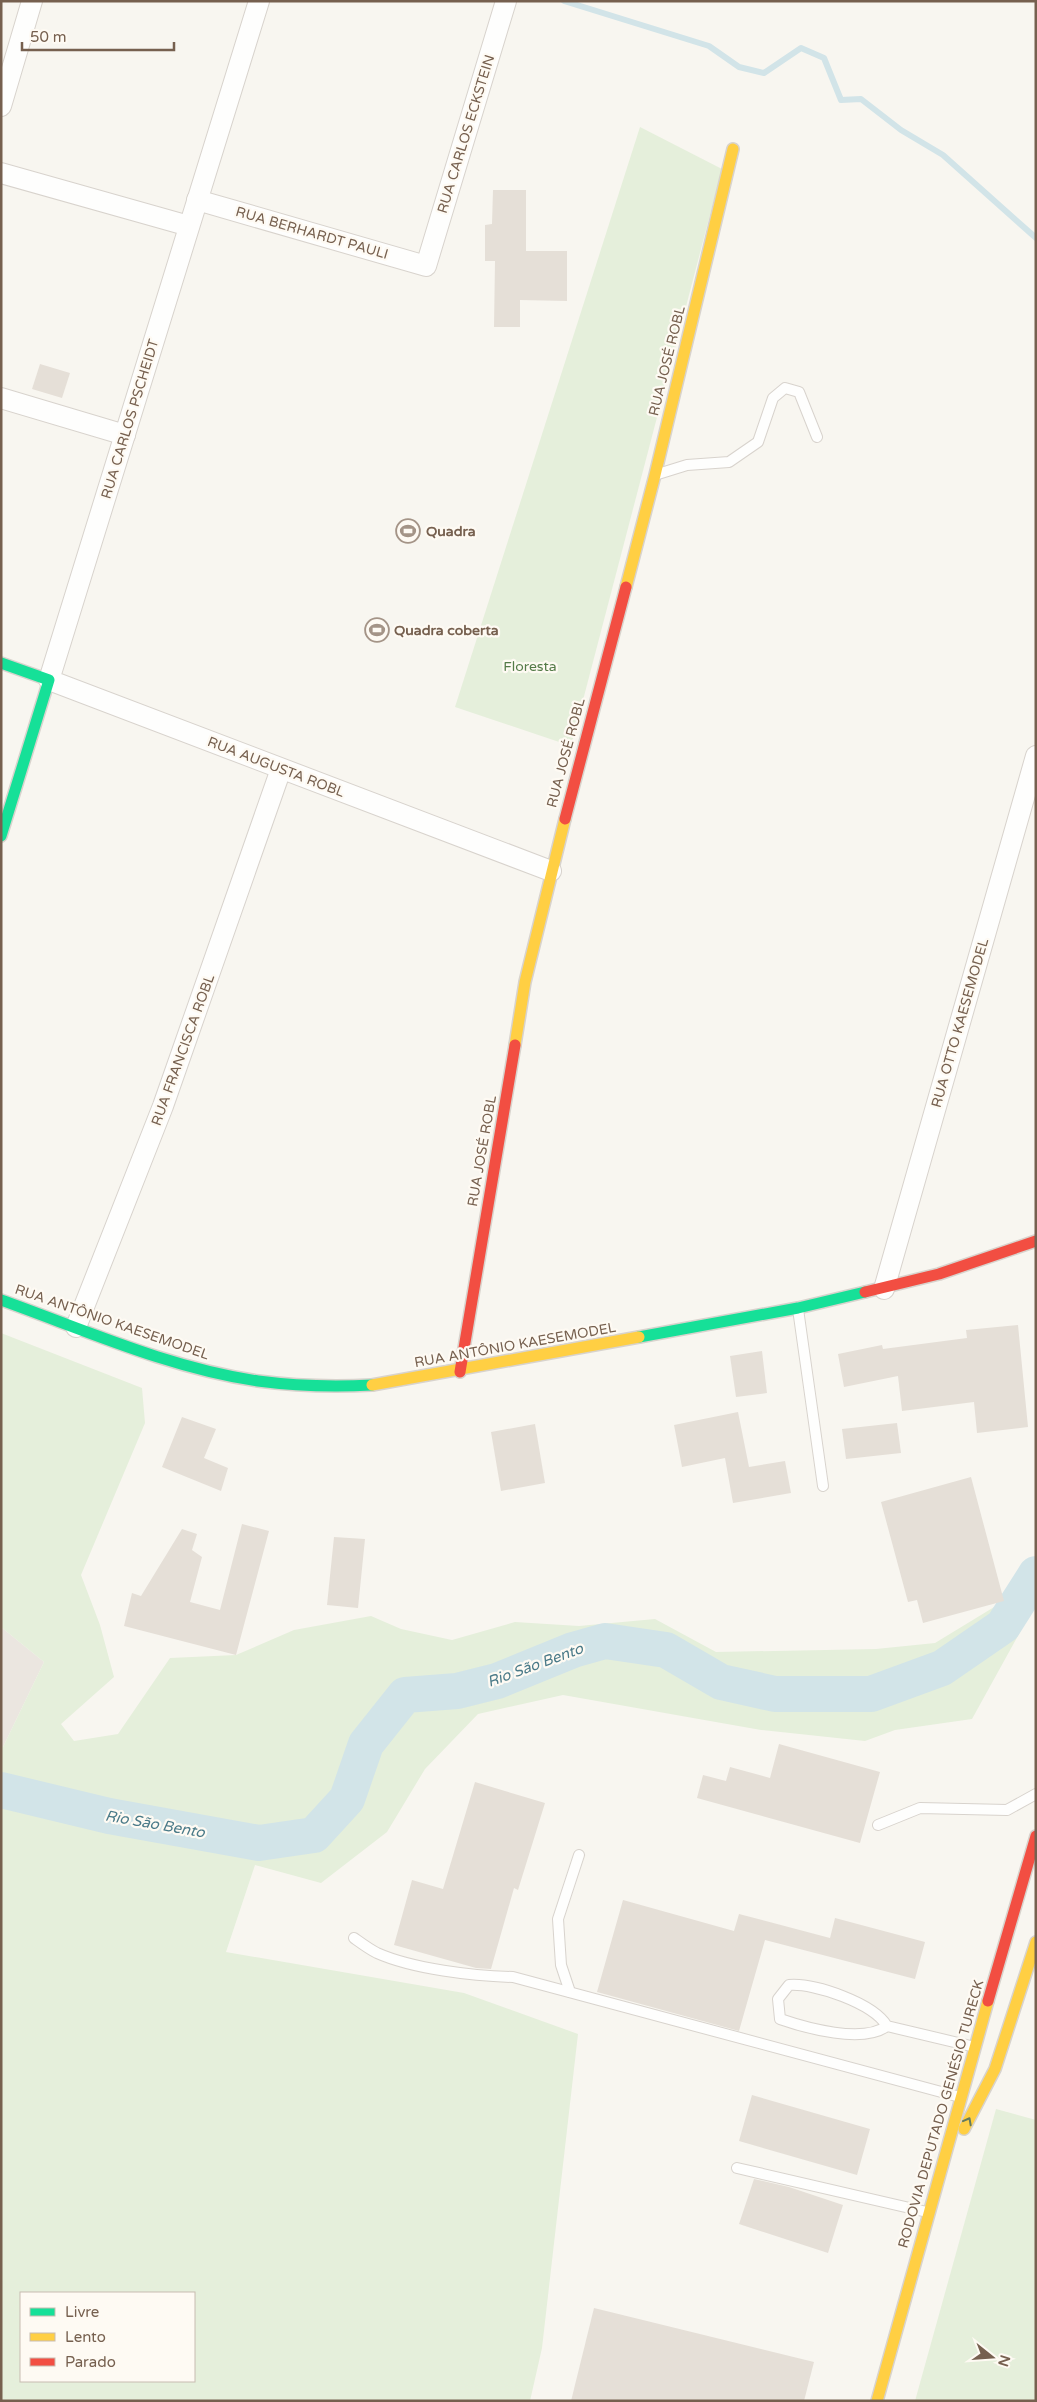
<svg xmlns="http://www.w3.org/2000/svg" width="1037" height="2402" font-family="'Varela Round',sans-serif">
  <rect width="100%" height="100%" fill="#f8f6f0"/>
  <polygon fill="#ebe6e0" points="1,1627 44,1662 3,1747 1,1747"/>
  <g fill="#e5efdb" fill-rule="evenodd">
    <polygon points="640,127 722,169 571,746 455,707"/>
    <path d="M1,1333l141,55 3,35 -64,152 19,50 14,52 -53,47 13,17 44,-7 52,-76 66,-3 58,-25 77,-14 30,13 51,11 63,-18 64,4 76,-7 61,33 160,-3 59,-6 69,-42 19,-35 13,-8v45l-64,116 -77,11 -30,11 -104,-11 -198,-35 -85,19 -53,55 -38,63 -66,51 -66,-18 -29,87 238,41 114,41 -36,314 -12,53h-529v-654h2l41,-85 -43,-35zM21,2293h173v88h-173z"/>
    <polygon points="996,2109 1036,2120 1036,2401 915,2401"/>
  </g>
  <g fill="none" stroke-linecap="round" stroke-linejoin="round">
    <polyline stroke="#d2e4e8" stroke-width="6" points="564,1 709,46 739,67 764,73 801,48 824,58 841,100 861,99 901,130 943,155 1036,238"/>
    <polyline stroke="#d2e4e8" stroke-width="36" points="1,1790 109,1816 259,1843 314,1835 347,1799 366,1744 405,1695 457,1691 497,1681 573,1650 605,1641 666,1650 721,1682 775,1694 871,1694 942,1668 1003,1626 1036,1574"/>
  </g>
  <g fill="#e5dfd7">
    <polygon points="493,190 526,190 526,251 567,251 567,301 520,300 520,327 494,327 495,261 485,261 485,225 492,224"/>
    <polygon points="40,364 70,373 62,398 32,389"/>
    <polygon points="1018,1325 1028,1427 977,1433 974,1402 902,1411 898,1376 844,1387 838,1354 882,1345 883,1349 967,1338 966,1330"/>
    <polygon points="762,1351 767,1393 736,1397 730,1356"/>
    <polygon points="738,1412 749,1467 785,1461 791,1493 733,1503 725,1458 682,1467 674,1425"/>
    <polygon points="182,1417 216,1429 204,1458 228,1468 221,1491 162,1467"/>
    <polygon points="897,1423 901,1453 846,1459 842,1429"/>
    <polygon points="535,1424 545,1483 501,1491 491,1432"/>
    <polygon points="971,1477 1004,1601 923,1623 917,1600 908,1602 881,1502"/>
    <polygon points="242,1524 269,1531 236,1655 124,1626 132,1593 141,1596 182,1529 197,1534 192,1550 202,1557 190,1602 220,1610"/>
    <polygon points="334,1537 365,1539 358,1608 327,1605"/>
    <polygon points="779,1744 880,1772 860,1843 697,1798 703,1775 726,1781 730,1767 770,1778"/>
    <polygon points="475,1782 545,1803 518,1890 514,1888 491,1969 476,1968 394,1945 412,1880 443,1889"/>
    <polygon points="623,1900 734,1931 739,1914 830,1938 835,1918 925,1942 915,1979 765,1940 739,2031 597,1992"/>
    <polygon points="752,2095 870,2129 857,2175 739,2141"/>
    <polygon points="754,2179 789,2187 843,2205 828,2253 739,2224"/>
    <polygon points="594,2308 814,2362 804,2401 571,2401"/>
  </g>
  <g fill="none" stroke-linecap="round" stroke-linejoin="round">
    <g stroke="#d8d3cd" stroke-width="12">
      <g id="lane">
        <polyline points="658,474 687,465 729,462 758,442 773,398 785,388 799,392 817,437"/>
        <polyline points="798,1309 823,1486"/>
        <polyline points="878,1825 920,1808 1007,1810 1036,1794"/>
        <path d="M354,1938c7,5 15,11 23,15 36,16 96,23 136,24l447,120"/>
        <polyline points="570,1992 561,1965 558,1919 579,1855"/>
        <path d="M887,2026c-24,18 -81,2 -107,-7l-2,-20 11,-14c26,-2 84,18 98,41l88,21"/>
        <polyline points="737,2168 927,2212"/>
      </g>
    </g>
    <g stroke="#d8d3cd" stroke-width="22">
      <g id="street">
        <polyline points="259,1 49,680 551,871"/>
        <polyline points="1,106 32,1"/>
        <polyline points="1,173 189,226"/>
        <polyline points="197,200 426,266 506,1"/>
        <polyline points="1,398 125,435"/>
        <polyline points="884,1289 1036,756"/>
        <polyline points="76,1327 163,1106 281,769"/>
      </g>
    </g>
    <g stroke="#d8d3cd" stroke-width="14">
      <g id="fast">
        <polyline points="1,663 49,680 1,836"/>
        <path d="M1,1300c84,30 168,68 257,81 38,5 76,6 114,4"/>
        <polyline points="639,1337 798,1308 865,1292"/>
      </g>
    </g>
    <g stroke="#d8d3cd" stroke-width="14">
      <g id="slow">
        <polyline points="626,587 655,475 733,149"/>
        <polyline points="515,1045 525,982 565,819"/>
        <polyline points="372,1385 639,1337"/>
        <polyline points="964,2129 995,2069 1036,1942"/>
        <polyline points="877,2401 988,2001"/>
      </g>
    </g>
    <g stroke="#d8d3cd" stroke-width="14">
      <g id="jam">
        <polyline points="565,819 626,587"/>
        <polyline points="865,1292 939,1274 1036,1241"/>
        <polyline points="460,1372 515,1045"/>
        <polyline points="988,2001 1036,1836"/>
      </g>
    </g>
    <use href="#lane" stroke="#fefefd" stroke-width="10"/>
    <use href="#street" stroke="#fefefd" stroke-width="20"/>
    <use href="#fast" stroke="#16e098" stroke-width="11"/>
    <use href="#slow" stroke="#ffcf43" stroke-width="11"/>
    <use href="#jam" stroke="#f24e42" stroke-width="11"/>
  </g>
  <defs><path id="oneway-chevron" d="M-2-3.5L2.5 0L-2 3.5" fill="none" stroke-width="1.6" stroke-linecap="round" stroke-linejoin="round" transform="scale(1.25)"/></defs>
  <use stroke="#637a5e" href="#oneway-chevron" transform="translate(968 2121) rotate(-62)"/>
  <defs>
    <g id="stadium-ring" transform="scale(1.25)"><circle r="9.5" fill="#fefaf3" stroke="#a49487" stroke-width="1.5"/><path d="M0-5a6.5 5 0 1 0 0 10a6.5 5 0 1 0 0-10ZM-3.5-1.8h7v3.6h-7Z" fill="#a49487"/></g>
  </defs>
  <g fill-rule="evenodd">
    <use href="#stadium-ring" x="408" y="531"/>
    <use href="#stadium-ring" x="377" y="630"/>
  </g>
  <g text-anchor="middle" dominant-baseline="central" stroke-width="4.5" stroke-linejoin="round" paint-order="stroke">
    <g font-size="14" fill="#76604f" stroke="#fefaf3">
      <text transform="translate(466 134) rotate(-73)">RUA CARLOS ECKSTEIN</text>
      <text transform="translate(312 233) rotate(16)">RUA BERHARDT PAULI</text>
      <text transform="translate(667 361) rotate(-76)">RUA JOSÉ ROBL</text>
      <text transform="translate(130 419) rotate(-73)">RUA CARLOS PSCHEIDT</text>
      <text transform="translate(566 753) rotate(-75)">RUA JOSÉ ROBL</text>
      <text transform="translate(276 767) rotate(21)">RUA AUGUSTA ROBL</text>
      <text transform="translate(960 1023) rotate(-74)">RUA OTTO KAESEMODEL</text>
      <text transform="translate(183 1050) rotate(-70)">RUA FRANCISCA ROBL</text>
      <text transform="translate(482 1151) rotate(-80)">RUA JOSÉ ROBL</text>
      <text transform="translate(112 1322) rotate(19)">RUA ANTÔNIO KAESEMODEL</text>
      <text transform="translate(515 1345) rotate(-10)">RUA ANTÔNIO KAESEMODEL</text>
      <text transform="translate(941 2114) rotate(-74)">RODOVIA DEPUTADO GENÉSIO TURECK</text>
    </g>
    <g font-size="14" font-weight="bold" fill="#76604f" stroke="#fefaf3" text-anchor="start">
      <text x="426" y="531">Quadra</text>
      <text x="394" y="630">Quadra coberta</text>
    </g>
    <g font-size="14" fill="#547b48" stroke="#fefaf3">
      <text x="530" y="666">Floresta</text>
    </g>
    <g font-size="15" font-style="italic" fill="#4a7a88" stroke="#fefaf3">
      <text transform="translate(535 1665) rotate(-20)">Rio São Bento</text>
      <text transform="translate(155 1824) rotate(10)">Rio São Bento</text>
    </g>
  </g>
  <rect width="1037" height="2402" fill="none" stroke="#76604f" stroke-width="5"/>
  <rect x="20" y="2292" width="175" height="90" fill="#fefaf3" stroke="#c8bcb1"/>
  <rect x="30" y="2308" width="25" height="8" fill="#16e098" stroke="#c8bcb1"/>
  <text x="65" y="2317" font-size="15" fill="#76604f">Livre</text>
  <rect x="30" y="2333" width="25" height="8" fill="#ffcf43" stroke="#c8bcb1"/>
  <text x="65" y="2342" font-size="15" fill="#76604f">Lento</text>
  <rect x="30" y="2358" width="25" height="8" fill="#f24e42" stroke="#c8bcb1"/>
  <text x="65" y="2367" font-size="15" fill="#76604f">Parado</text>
  <g transform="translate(992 2357) rotate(107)" stroke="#fefaf3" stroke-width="4" paint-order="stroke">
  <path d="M0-4L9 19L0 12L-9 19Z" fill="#76604f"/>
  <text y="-8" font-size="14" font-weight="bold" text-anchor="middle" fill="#76604f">N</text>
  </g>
  <path d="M22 42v8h152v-8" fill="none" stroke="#76604f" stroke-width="2.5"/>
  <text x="30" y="42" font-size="15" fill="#76604f" stroke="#fefaf3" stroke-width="4" paint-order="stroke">50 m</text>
</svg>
